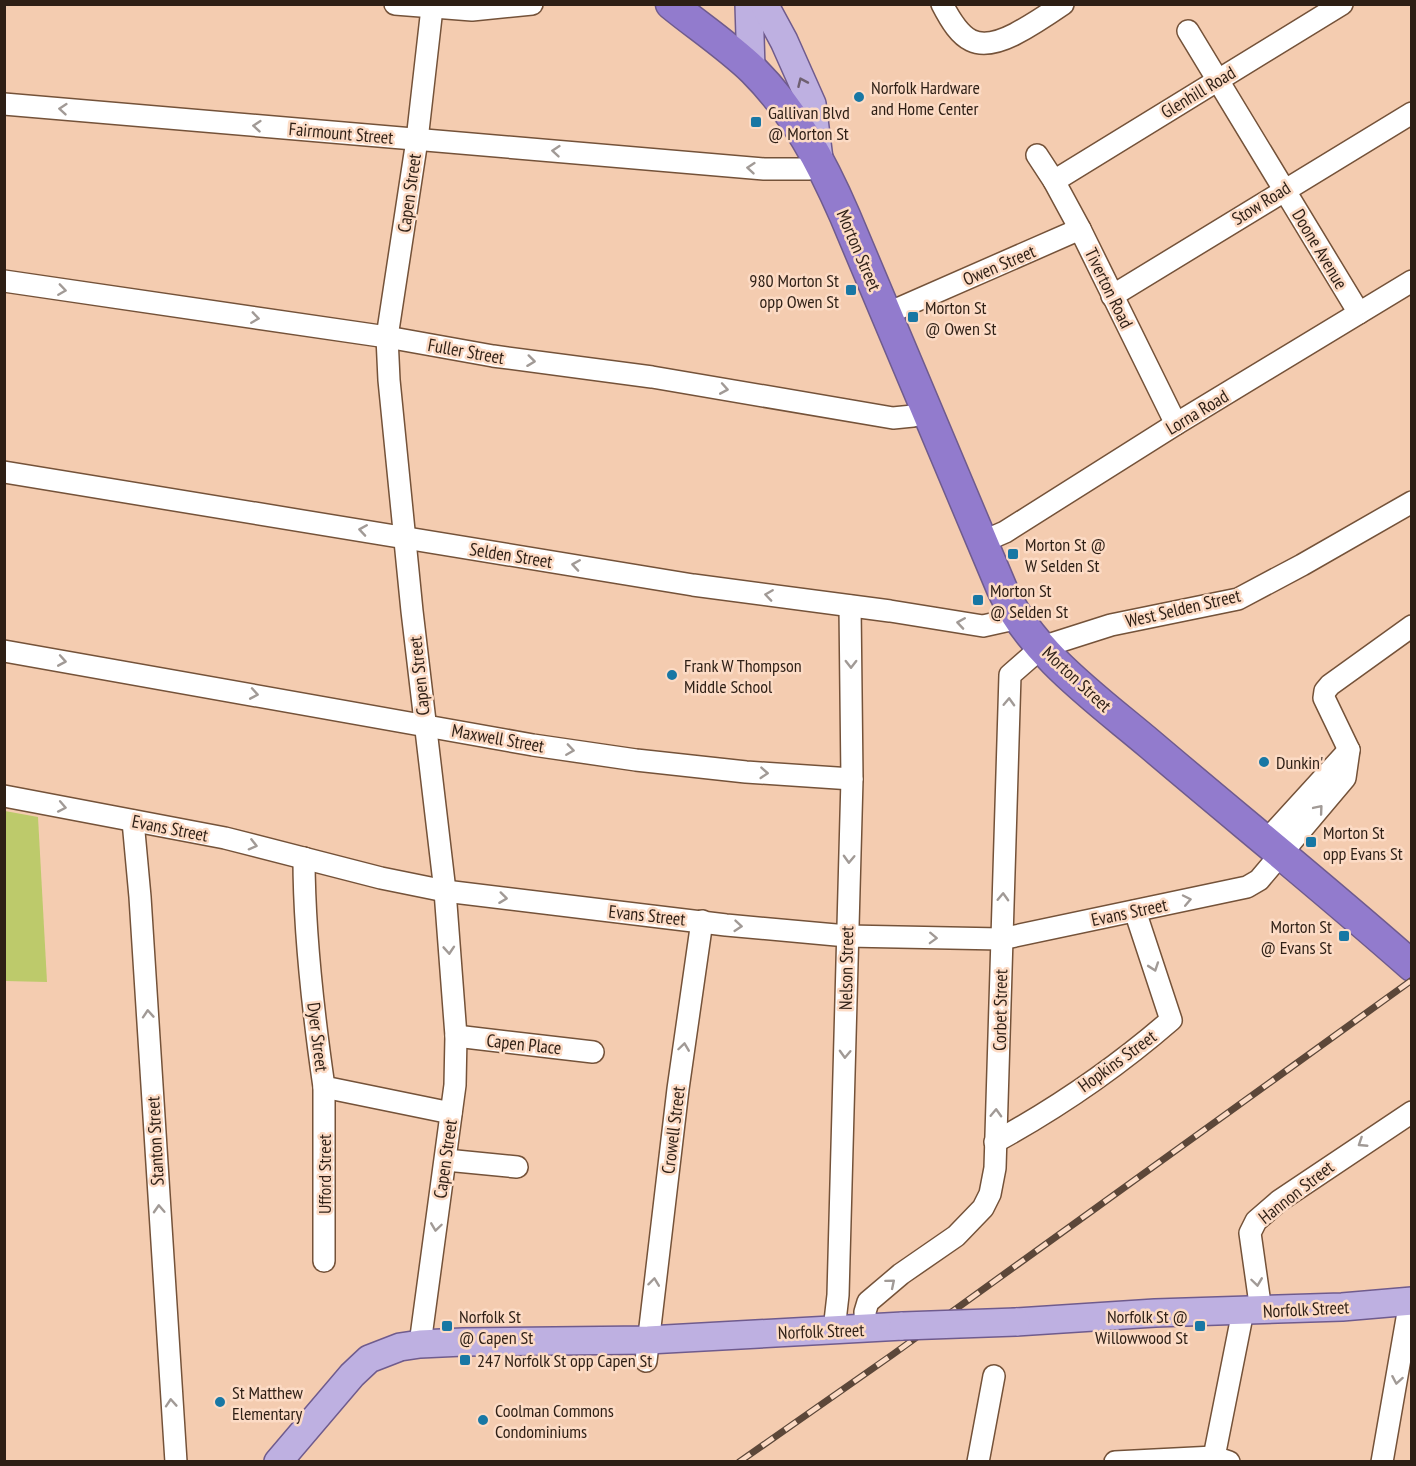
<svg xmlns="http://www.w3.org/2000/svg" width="1416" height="1466" font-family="'PT Sans Narrow',sans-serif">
  <rect width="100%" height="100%" fill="#f4ccb0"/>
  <polygon fill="#bdca6b" points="5,811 38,817 47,982 5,981"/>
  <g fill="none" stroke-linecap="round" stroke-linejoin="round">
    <g stroke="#745239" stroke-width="24">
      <g id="minor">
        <polyline points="395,4 472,10 532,4"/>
        <path d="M942,4c19,37 34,50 73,30 17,-9 32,-19 48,-30"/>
        <polyline points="1188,31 1359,313"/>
        <polyline points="4,104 764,169 809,169 822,165"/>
        <polyline points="1037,155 1054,181 1080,229 1176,424"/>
        <polyline points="1054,181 1342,4"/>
        <polyline points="4,281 387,337 493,356 652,377 893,418 913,416 926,410"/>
        <polyline points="1112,296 1412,113"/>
        <polyline points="886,314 1080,229"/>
        <polyline points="4,472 693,585 890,611 983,626 1019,618"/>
        <polyline points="982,542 1005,532 1176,424 1412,281"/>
        <polyline points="4,651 533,745 636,760 746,772 852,779"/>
        <polyline points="4,796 225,838 381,878 445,891 726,925 847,936 1001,939 1247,887 1259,880 1345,778 1349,750 1324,698 1325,691 1330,685 1412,626"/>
        <polyline points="133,821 140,897 176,1462"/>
        <polyline points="1265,842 1349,750"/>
        <path d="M304,858c0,76 9,153 20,229l127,26"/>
        <polyline points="456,1036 593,1052"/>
        <polyline points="324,1087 324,1261"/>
        <path d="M995,1142c62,-34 123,-76 176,-122l-36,-109"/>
        <polyline points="446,1160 517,1167"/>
        <polyline points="1261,1311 1250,1233 1256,1221 1279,1201 1412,1112"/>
        <polyline points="834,1330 838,1295 852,779 850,606"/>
        <polyline points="866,1330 865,1312 868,1302 901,1274 956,1236 983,1208 990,1194 995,1168 1010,675 1042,647 1111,625 1238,599 1302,565 1412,502"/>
        <polyline points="420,1344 455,1085 456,1036 445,891 412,611 389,380 387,337 417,140 432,8"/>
        <polyline points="646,1361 678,1089 702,921"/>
        <polyline points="978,1462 994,1376"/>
        <polyline points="1115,1462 1214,1457"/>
        <polyline points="1229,1462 1214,1457 1243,1311"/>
        <polyline points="1382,1462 1410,1301"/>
      </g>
    </g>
    <g stroke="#6f5b8d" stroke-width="30">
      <g id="major">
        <polyline points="749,4 751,69"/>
        <polyline points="764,4 784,41 812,104 819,159"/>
        <polyline points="1016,1322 1155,1313 1342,1307 1412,1301"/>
        <polyline points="278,1462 352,1375 369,1359 400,1347 420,1344 463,1342 648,1340 903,1326"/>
      </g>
    </g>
    <g stroke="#6f5b8d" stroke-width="33">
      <path id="highway" d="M671,4c27,22 57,42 82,66 42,42 69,93 92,146l157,373c30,65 96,111 149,156 87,74 175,145 261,221"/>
    </g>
    <use href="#minor" stroke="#fff" stroke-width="21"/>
    <use href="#major" stroke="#beb0e1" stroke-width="27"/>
    <use href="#highway" stroke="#927bcd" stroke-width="30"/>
    <g stroke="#5c4739" stroke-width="7">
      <polyline id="rail" points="739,1462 892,1355 1412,980"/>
    </g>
    <use href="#rail" stroke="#fcdbc5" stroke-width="4.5" stroke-dasharray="14" stroke-linecap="butt"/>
    <g stroke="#6f5b8d" stroke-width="30" stroke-linecap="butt">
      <polyline id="major-bridge" points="903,1326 1016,1322"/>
    </g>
    <use href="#major-bridge" stroke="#beb0e1" stroke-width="27"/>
  </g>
  <defs><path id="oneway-chevron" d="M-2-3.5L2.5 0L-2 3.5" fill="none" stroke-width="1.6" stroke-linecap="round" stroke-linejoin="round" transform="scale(1.5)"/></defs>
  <use stroke="#6f6071" href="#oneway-chevron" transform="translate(802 82) rotate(-114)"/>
  <g stroke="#a19a96">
    <use href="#oneway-chevron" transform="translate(63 109) rotate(-175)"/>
    <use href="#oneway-chevron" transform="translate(257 126) rotate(-175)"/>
    <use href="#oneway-chevron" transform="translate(556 151) rotate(-175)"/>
    <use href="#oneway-chevron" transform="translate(751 168) rotate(-175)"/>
    <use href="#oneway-chevron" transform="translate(62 290) rotate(8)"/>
    <use href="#oneway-chevron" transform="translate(255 318) rotate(8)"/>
    <use href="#oneway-chevron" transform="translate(531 361) rotate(7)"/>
    <use href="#oneway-chevron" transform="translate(724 389) rotate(10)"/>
    <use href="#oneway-chevron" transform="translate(363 530) rotate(-171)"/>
    <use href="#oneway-chevron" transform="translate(576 565) rotate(-171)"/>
    <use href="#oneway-chevron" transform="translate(769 595) rotate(-172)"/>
    <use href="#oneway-chevron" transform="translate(961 623) rotate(-171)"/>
    <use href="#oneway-chevron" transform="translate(62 661) rotate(10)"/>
    <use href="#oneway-chevron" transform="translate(851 664) rotate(90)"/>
    <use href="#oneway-chevron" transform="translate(254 694) rotate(10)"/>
    <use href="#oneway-chevron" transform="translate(1009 702) rotate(-88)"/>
    <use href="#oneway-chevron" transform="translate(570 750) rotate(8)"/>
    <use href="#oneway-chevron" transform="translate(764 773) rotate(4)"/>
    <use href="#oneway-chevron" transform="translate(62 807) rotate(11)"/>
    <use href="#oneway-chevron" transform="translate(1319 809) rotate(-50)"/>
    <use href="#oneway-chevron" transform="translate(253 845) rotate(14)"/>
    <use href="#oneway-chevron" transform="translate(849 859) rotate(92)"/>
    <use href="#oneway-chevron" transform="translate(1003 897) rotate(-88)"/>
    <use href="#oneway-chevron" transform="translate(503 898) rotate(7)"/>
    <use href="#oneway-chevron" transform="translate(1187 900) rotate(-12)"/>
    <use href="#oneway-chevron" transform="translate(738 926) rotate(5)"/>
    <use href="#oneway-chevron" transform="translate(933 938) rotate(2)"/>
    <use href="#oneway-chevron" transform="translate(449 950) rotate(86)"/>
    <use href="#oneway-chevron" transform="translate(1154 967) rotate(71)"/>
    <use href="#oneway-chevron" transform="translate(148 1014) rotate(-94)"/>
    <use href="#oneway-chevron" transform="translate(684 1047) rotate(-82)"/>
    <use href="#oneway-chevron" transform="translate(845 1054) rotate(92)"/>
    <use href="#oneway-chevron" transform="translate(996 1113) rotate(-88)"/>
    <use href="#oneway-chevron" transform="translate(1362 1143) rotate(147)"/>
    <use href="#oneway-chevron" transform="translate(159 1209) rotate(-93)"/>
    <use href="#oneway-chevron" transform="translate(436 1227) rotate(98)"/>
    <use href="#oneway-chevron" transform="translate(654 1282) rotate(-83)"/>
    <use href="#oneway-chevron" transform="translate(1257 1282) rotate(82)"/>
    <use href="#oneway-chevron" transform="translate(891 1283) rotate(-40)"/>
    <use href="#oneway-chevron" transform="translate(1397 1380) rotate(100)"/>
    <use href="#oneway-chevron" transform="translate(171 1403) rotate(-94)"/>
  </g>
  <g fill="#1877a4" stroke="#fcdbc5" stroke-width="2">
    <circle cx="859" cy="97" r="6"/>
    <rect x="750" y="116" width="12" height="12" rx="3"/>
    <rect x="845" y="284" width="12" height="12" rx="3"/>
    <rect x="907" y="311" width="12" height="12" rx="3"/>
    <rect x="1007" y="548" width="12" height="12" rx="3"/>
    <rect x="972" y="594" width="12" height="12" rx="3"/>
    <circle cx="672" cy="675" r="6"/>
    <circle cx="1264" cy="762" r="6"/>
    <rect x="1305" y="836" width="12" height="12" rx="3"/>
    <rect x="1338" y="930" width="12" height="12" rx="3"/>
    <rect x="441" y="1320" width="12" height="12" rx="3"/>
    <rect x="1194" y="1320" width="12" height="12" rx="3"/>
    <rect x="459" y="1354" width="12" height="12" rx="3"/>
    <circle cx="220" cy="1402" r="6"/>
    <circle cx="483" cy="1420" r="6"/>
  </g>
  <g text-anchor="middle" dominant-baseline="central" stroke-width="5" stroke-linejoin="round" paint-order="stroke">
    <g font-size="18" fill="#2e1f15" stroke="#fcdbc5" text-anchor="start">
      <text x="871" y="87">Norfolk Hardware<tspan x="871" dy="21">and Home Center</tspan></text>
      <text x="768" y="112">Gallivan Blvd<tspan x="768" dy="21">@ Morton St</tspan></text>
      <text x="839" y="280" text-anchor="end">980 Morton St<tspan x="839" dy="21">opp Owen St</tspan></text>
      <text x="925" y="307">Morton St<tspan x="925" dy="21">@ Owen St</tspan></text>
      <text x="1025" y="544">Morton St @<tspan x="1025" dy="21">W Selden St</tspan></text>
      <text x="990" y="590">Morton St<tspan x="990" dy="21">@ Selden St</tspan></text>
      <text x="684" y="665">Frank W Thompson<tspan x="684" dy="21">Middle School</tspan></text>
      <text x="1276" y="762">Dunkin'</text>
      <text x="1323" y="832">Morton St<tspan x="1323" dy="21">opp Evans St</tspan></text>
      <text x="1332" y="926" text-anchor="end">Morton St<tspan x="1332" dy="21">@ Evans St</tspan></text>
      <text x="459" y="1316">Norfolk St<tspan x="459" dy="21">@ Capen St</tspan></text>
      <text x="1188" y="1316" text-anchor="end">Norfolk St @<tspan x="1188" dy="21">Willowwood St</tspan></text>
      <text x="477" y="1360">247 Norfolk St opp Capen St</text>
      <text x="232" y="1392">St Matthew<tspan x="232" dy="21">Elementary</tspan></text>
      <text x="495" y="1410">Coolman Commons<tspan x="495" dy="21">Condominiums</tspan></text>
    </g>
    <g font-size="18" fill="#2e1f15" stroke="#fcdbc5">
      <text transform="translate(1198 92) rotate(-31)">Glenhill Road</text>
      <text transform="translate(341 133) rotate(5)">Fairmount Street</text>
      <text transform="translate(409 193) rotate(-82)">Capen Street</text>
      <text transform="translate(1261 203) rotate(-32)">Stow Road</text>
      <text transform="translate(1320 249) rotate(59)">Doone Avenue</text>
      <text transform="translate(859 250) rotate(67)">Morton Street</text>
      <text transform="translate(999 265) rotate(-23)">Owen Street</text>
      <text transform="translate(1109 288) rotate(64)">Tiverton Road</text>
      <text transform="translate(466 351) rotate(10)">Fuller Street</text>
      <text transform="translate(1197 412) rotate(-31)">Lorna Road</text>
      <text transform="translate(511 555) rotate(9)">Selden Street</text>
      <text transform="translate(1183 608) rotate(-13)">West Selden Street</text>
      <text transform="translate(419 676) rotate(-96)">Capen Street</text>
      <text transform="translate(1077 679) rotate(43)">Morton Street</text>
      <text transform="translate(498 738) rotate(10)">Maxwell Street</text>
      <text transform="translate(170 828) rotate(11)">Evans Street</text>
      <text transform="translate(1129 912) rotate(-12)">Evans Street</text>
      <text transform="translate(647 915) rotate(6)">Evans Street</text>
      <text transform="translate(846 968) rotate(-89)">Nelson Street</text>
      <text transform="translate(1000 1010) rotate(-89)">Corbet Street</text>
      <text transform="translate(318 1037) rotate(83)">Dyer Street</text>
      <text transform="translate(524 1044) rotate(6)">Capen Place</text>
      <text transform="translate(1117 1061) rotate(-36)">Hopkins Street</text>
      <text transform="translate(673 1130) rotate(-83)">Crowell Street</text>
      <text transform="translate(155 1141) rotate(-93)">Stanton Street</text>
      <text transform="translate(445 1159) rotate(-82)">Capen Street</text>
      <text transform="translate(324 1174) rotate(-90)">Ufford Street</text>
      <text transform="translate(1296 1192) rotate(-38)">Hannon Street</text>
      <text transform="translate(1306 1309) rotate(-3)">Norfolk Street</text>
      <text transform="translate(821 1331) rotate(-2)">Norfolk Street</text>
    </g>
  </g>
  <rect width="1416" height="1466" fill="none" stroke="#2e1f15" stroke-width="12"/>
</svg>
